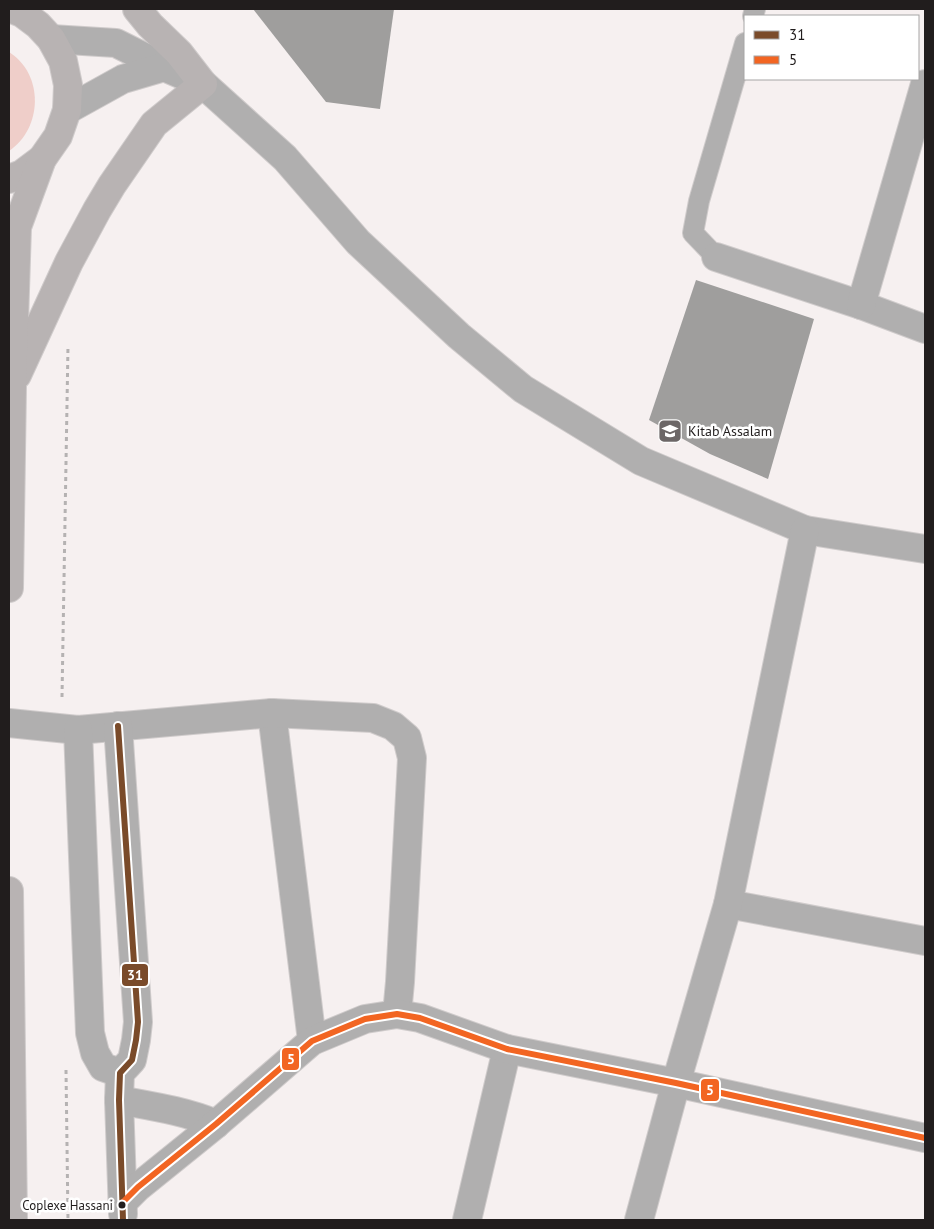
<svg xmlns="http://www.w3.org/2000/svg" width="934" height="1229" font-family="'PT Sans',sans-serif">
  <rect width="100%" height="100%" fill="#f6f0f0"/>
  <path fill="#efcec9" d="M9,52c35,22 34,76 0,99z"/>
  <g fill="#9f9e9d">
    <polygon points="253,9 394,9 380,109 326,102"/>
    <polygon points="696,280 814,319 768,479 710,454 649,420"/>
  </g>
  <g fill="none" stroke-linecap="round" stroke-linejoin="round">
    <g stroke="#cfcbcb" stroke-width="22">
      <g id="service">
        <polyline points="753,16 755,9"/>
        <polyline points="716,257 693,233 699,201 745,43"/>
      </g>
    </g>
    <g stroke="#cfcbcb" stroke-width="30">
      <polyline id="pedestrian" points="467,1220 507,1049"/>
    </g>
    <g stroke="#cfcbcb" stroke-width="30">
      <g id="minor">
        <polyline points="51,39 116,43 164,67 203,84 285,158 358,242 459,336 523,389 641,461 805,530 925,549"/>
        <polyline points="67,110 123,79 164,67"/>
        <polyline points="716,257 861,305 925,329"/>
        <polyline points="861,305 925,84"/>
        <polyline points="272,713 312,1041"/>
        <polyline points="9,723 78,730 272,713 373,718 393,726 407,738 412,758 400,982 397,1014"/>
        <polyline points="118,726 138,1022 136,1040 132,1060 120,1073 119,1100 123,1214"/>
        <polyline points="78,730 90,1033 95,1053 103,1067 120,1073"/>
        <polyline points="728,904 925,941"/>
        <path d="M119,1100c32,6 66,11 97,24"/>
        <polyline points="123,1202 138,1187 216,1124 312,1041 365,1019 397,1014 420,1018 507,1049 676,1083 925,1138"/>
        <polyline points="639,1220 676,1083 728,904 805,530"/>
      </g>
    </g>
    <g stroke="#cfcbcb" stroke-width="30">
      <g id="trunk">
        <polyline points="9,179 22,174 42,159"/>
        <polyline points="17,375 69,262 97,210 112,185 154,124 203,84 179,53 150,25 137,9"/>
        <polyline points="9,588 12,386 17,227 42,159 58,136 67,110 68,85 63,61 51,39 38,25 22,13 12,9"/>
        <polyline points="9,891 13,1220"/>
      </g>
    </g>
    <g stroke="#b5b2b2" stroke-width="3" stroke-dasharray="4 4" stroke-linecap="butt">
      <polyline points="62,697 68,346"/>
      <polyline points="66,1070 68,1220"/>
    </g>
    <use href="#service" stroke="#b0afaf" stroke-width="20"/>
    <use href="#pedestrian" stroke="#b0afaf" stroke-width="28"/>
    <use href="#minor" stroke="#b0afaf" stroke-width="28"/>
    <use href="#trunk" stroke="#b8b3b3" stroke-width="28"/>
    <g stroke="#fff" stroke-width="10">
      <polyline id="bus-1" points="118,726 138,1022 136,1040 132,1060 120,1073 119,1100 123,1220"/>
    </g>
    <g stroke="#fff" stroke-width="10">
      <polyline id="bus-2" points="123,1202 138,1187 216,1124 312,1041 365,1019 397,1014 420,1018 507,1049 676,1083 925,1138"/>
    </g>
    <use href="#bus-1" stroke="#7a4b2a" stroke-width="6"/>
    <use href="#bus-2" stroke="#f26522" stroke-width="6"/>
  </g>
  <defs>
    <g id="school-square" transform="scale(1.25)"><rect x="-9" y="-9" width="18" height="18" rx="4" fill="#6c6767" stroke="#fff"/><path d="M0-5L7-2L0 1L-7-2ZM-4 1L0 2.5L4 1V4Q0 6-4 4Z" fill="#fff"/></g>
  </defs>
  <g fill-rule="evenodd">
    <use href="#school-square" x="670" y="431"/>
  </g>
  <circle fill="#211d1d" stroke="#fff" stroke-width="2" cx="122" cy="1205" r="4.5"/>
  <g text-anchor="middle" dominant-baseline="central" stroke-width="5" stroke-linejoin="round" paint-order="stroke">
    <g font-size="13" fill="#211d1d" stroke="#fff" text-anchor="end">
      <text x="113" y="1205">Coplexe Hassani</text>
    </g>
    <g font-size="14" fill="#211d1d" stroke="#fff" text-anchor="start">
      <text x="688" y="431">Kitab Assalam</text>
    </g>
  </g>
  <g stroke="#fff" stroke-width="2">
    <rect x="121" y="963" width="28" height="24" rx="5" fill="#7a4b2a"/>
    <rect x="281" y="1047" width="19" height="24" rx="5" fill="#f26522"/>
    <rect x="700" y="1078" width="20" height="24" rx="5" fill="#f26522"/>
  </g>
  <g font-size="14" text-anchor="middle" font-weight="bold" fill="#fff">
    <text x="135" y="980">31</text>
    <text x="291" y="1064">5</text>
    <text x="710" y="1095">5</text>
  </g>
  <rect width="934" height="1229" fill="none" stroke="#211d1d" stroke-width="20"/>
  <rect x="744" y="15" width="175" height="65" fill="#ffffff" stroke="#a6a5a5"/>
  <rect x="754" y="31" width="25" height="8" fill="#7a4b2a" stroke="#a6a5a5"/>
  <text x="789" y="40" font-size="15" fill="#211d1d">31</text>
  <rect x="754" y="56" width="25" height="8" fill="#f26522" stroke="#a6a5a5"/>
  <text x="789" y="65" font-size="15" fill="#211d1d">5</text>
</svg>
